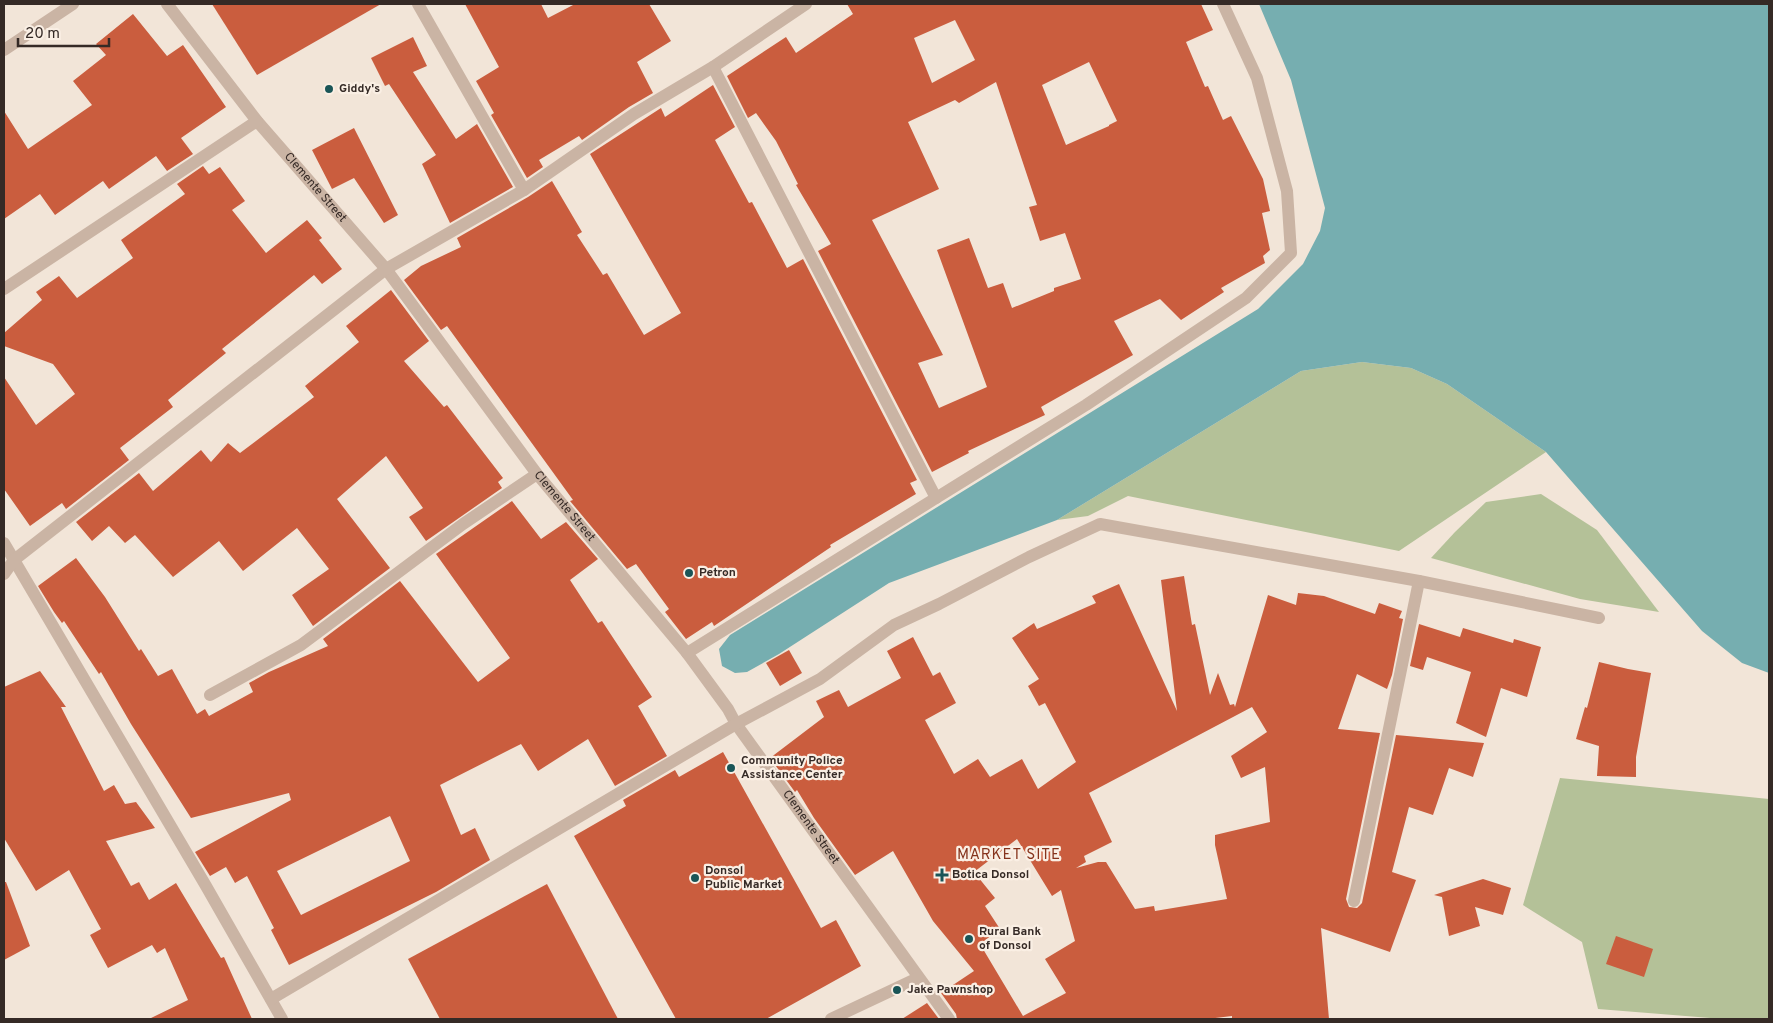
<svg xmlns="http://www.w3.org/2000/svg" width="1773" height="1023" font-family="Overpass,sans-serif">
  <rect width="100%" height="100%" fill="#f2e5d8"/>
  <g fill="#b4c198">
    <polygon points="1362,362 1411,368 1447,384 1546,452 1399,551 1128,496 1088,516 1057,520 1301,371"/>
    <polygon points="1541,494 1597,530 1659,612 1580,599 1431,558 1455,532 1486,502"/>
    <polygon points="1560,778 1769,799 1769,1019 1723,1019 1598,1009 1582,942 1523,905"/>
  </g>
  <polygon fill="#76aeb0" points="1259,4 1769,4 1769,673 1742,663 1702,631 1546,452 1447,384 1411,368 1362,362 1301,371 1057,520 889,583 779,654 747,672 735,673 722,666 719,649 730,635 1258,309 1303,264 1320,231 1325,208 1291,80"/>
  <g fill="#ca5d3e" fill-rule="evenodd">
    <polygon points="212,4 381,4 257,75"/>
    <polygon points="465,4 541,4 548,18 575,4 649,4 671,41 637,62 653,93 629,107 582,140 579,136 539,160 543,167 527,178 491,115 494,113 476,81 499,67"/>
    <path d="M847,4h354l12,26 -27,12 19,45 3,-1 15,34 8,-4 32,63 7,32 -8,2 8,37 -7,6 2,7 -44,25 3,4 -43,28 -21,-21 -46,22 19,34 -92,52 4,8 -77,36 1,2 -37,19 -114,-221 13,-7 -35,-59 2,-1 -22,-43 -20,-28 -8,5 -21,-42 59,-39 10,16 57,-39zM955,20l20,40 -43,23 -18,-45zM1089,62l28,59 -8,4v1l-43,19 -24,-60zM996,82l41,123 -8,2 11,34 25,-8 16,46 -27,9v3l-42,17 -9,-25 -15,5 -19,-50 -32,12 50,137 -48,21 -21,-45 25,-8 -71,-135 67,-31 -31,-67 47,-22 4,3z"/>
    <polygon points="133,14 167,56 183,45 226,107 181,138 193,154 167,171 156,156 109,189 103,181 55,215 40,194 4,219 4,111 28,149 92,105 73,81 106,55 96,44"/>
    <polygon points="413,37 427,66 413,72 456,139 477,124 513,187 450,223 422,164 436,155 389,84 385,86 371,58"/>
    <polygon points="713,85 735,127 715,140 749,203 752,202 787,268 803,259 917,480 910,483 916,494 830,545 831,547 714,626 712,622 686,639 665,612 669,609 636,564 627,569 570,501 573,500 447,326 441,330 404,280 421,266 461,247 457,238 528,197 552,181 582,232 577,235 603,275 607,273 644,335 681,313 590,154 661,108 665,117"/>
    <polygon points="354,128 398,215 384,223 354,178 332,189 312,150"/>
    <polygon points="203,166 209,174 220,167 245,201 232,210 266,253 307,220 322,238 319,240 342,269 322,284 314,275 222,349 226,353 168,400 173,407 120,448 129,460 66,509 62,503 30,526 4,489 4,377 36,425 75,394 53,364 4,346 4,333 42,300 36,292 59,276 77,298 133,258 121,240 185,194 177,184"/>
    <polygon points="391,290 429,341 404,361 444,407 447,405 503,478 498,482 502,488 426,541 409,517 423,508 386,456 337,499 390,568 313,626 292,595 329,569 297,528 243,571 219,541 173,577 135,535 125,543 109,526 92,541 76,522 139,473 153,491 201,450 211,462 228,443 240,453 314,397 305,386 359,342 346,326"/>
    <path d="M512,501l29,38 25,-17 32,37 -28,21 28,43 4,-2 50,76 -14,9 29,50 -52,30 -27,-47 -50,32 -17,-27 -81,41 21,50 14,-7 15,32 -54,32 -147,73 -18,-35 3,-2 -27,-52 -12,7 -9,-16 -16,9 -15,-24 96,-52 -2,-7 -98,25 -60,-94 -30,-52 -2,2 -35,-53 -2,2 -8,-11 -16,-26 38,-28 29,39 34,54 2,-2 17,27 14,-7 25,45 8,-5 4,7 44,-24 -4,-9 20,-11 59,-26 -5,-7 77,-58 78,101 32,-24 -74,-104zM390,816l20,45 -109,54 -24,-44z"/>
    <path d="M1184,576l8,49 3,-1 15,71 8,-22 12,32 4,-1 1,3 33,-112 28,10 2,-12 26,3 51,18 4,-11 23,8 -3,7 4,1 -11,56 -5,14 -30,-15 -19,55 42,4 -34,166 3,8 8,1 5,-5 34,-168 88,8 -11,34 -24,-9 -16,47 -24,-8 -17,65 24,8 -26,72 -69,-24 8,91h-97v-3l-25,3h-250l-1,-5 -15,-21 33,-22 -41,-50 -40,-70 -38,24 -41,-57 -17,-28 -2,2 -25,-34 54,-41 -8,-16 23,-11 9,17 53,-29 -14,-27 26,-14 20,39 7,-4 16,31 -31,17 29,54 24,-15 12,18 32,-18 16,30 38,-27 -31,-59 -6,3 -11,-20 11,-7 -27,-41 22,-15 3,6 59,-26 -4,-7 27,-12 58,127 -16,-131zM1252,707l15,25 -36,24 10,22 24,-11 5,55 -55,13v10l12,54 -72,12 -1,-5 -19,3 -29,-47h-8l-22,6 10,-6 -2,-6 28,-14 -23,-49zM1017,839l35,57 9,-6 14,51 -30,18 21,34 -43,23 -43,-72 20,-15 -15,-23 10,-8 -21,-26z"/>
    <polygon points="1419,624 1460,637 1463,628 1513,643 1514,639 1541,647 1527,697 1501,688 1486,737 1456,723 1471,672 1427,657 1423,670 1410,666"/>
    <polygon points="789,650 802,673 780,686 766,663"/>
    <polygon points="1599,662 1628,669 1651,673 1636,757 1636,777 1597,776 1599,746 1576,739 1585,707 1587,708"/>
    <polygon points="40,671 66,707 61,707 104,791 114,785 125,804 136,802 155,828 106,841 131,886 139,882 149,900 176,883 221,958 224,957 252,1019 149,1019 188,1000 165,948 157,953 152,945 108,968 90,935 101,929 69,870 36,891 4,838 4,687"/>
    <polygon points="723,752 821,928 836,920 861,966 766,1019 676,1019 574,836 626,806 623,800 675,770 679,777"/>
    <polygon points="1483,879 1511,888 1503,915 1475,907 1480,926 1449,936 1442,897 1434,895"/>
    <polygon points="4,882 6,882 30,946 4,960"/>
    <polygon points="547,884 618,1019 440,1019 408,959"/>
    <polygon points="1616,936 1653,949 1644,977 1606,964"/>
    <polygon points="927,1003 939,1019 902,1019"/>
  </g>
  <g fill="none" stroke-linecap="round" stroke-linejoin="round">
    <g stroke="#cab4a4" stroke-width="12">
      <path id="s1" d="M167,4l90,117 129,148 151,205 150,179 41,56 8,15 213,295"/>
      <polyline points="418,4 524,190"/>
      <polyline points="4,50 73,4"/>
      <polyline points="4,289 257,121"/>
      <polyline points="936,498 1086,405 1246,298 1291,253 1287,191 1257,78 1223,4"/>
      <polyline points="4,543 206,886 282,1019"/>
      <polyline points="4,574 14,560 386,269 524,190 634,114 713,67 806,4"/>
      <polyline points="687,653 936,498 713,67"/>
      <polyline points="210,695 301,645 463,524 537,474"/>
      <polyline points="1354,901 1419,581"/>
      <polyline points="271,999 736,724 820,679 894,625 939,604 1029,557 1100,524 1419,581 1599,618"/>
      <polyline points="831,1019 918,978"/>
    </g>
  </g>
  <g fill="#1a5557" stroke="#faefe4" stroke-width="2">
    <circle cx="329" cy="89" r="5"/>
    <circle cx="689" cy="573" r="5"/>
    <circle cx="731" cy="768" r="5"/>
    <path d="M939.5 867.5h5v5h5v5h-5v5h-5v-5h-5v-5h5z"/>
    <circle cx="695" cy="878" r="5"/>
    <circle cx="969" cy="939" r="5"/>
    <circle cx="897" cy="990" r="5"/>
  </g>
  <g text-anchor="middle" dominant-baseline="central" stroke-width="4.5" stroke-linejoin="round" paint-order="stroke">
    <g font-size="12" font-weight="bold" fill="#352a26" stroke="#faefe4" text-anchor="start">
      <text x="339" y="89">Giddy's</text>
      <text x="699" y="573">Petron</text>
      <text x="741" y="761">Community Police<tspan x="741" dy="14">Assistance Center</tspan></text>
      <text x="705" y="871">Donsol<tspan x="705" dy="14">Public Market</tspan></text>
      <text x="952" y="875">Botica Donsol</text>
      <text x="979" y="932">Rural Bank<tspan x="979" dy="14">of Donsol</tspan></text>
      <text x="907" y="990">Jake Pawnshop</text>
    </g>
    <g font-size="12" fill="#352a26" stroke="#faefe4">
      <text stroke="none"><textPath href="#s1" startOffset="236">Clemente Street</textPath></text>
      <text stroke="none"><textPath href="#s1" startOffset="641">Clemente Street</textPath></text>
      <text stroke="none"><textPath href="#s1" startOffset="1046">Clemente Street</textPath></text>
    </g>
    <g font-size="15" letter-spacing="1" fill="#86331c" stroke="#faefe4">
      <text x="1009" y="855">MARKET SITE</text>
    </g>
  </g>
  <rect width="1773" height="1023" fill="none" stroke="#352a26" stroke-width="10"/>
  <path d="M18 38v8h91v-8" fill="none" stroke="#352a26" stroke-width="2.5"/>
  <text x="25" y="38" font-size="15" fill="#352a26" stroke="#faefe4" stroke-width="4" paint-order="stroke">20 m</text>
</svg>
